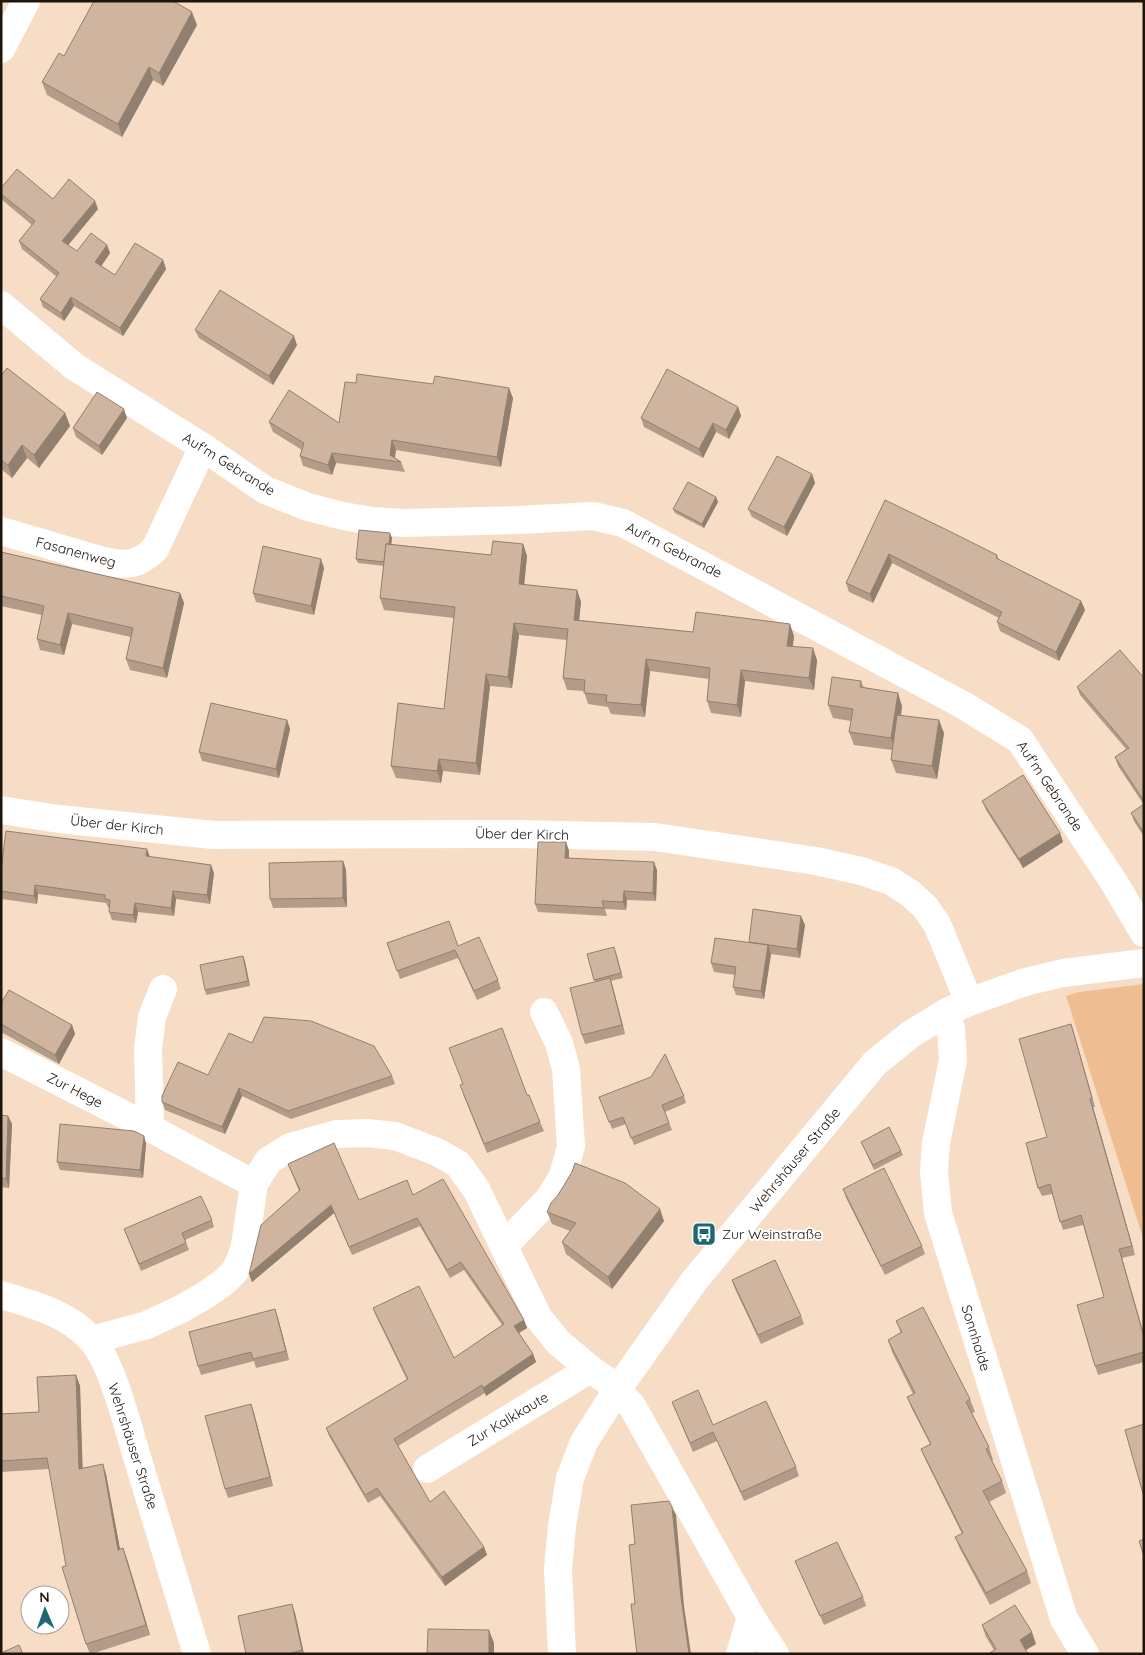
<svg xmlns="http://www.w3.org/2000/svg" width="1145" height="1655" font-family="Quicksand,sans-serif">
  <rect width="100%" height="100%" fill="#f7ddc5"/>
  <polygon fill="#eebe92" points="1144,984 1144,1241 1066,996 1079,992"/>
  <g fill="none" stroke-linecap="round" stroke-linejoin="round">
    <g stroke="#fff" stroke-width="28">
      <polyline points="1,49 26,1"/>
      <polyline points="1,305 75,367 203,447 265,490 308,507 343,516 372,521 405,523 519,520 593,516 623,523 963,705 1020,740 1115,884 1144,933"/>
      <path d="M1,531l102,30c24,5 34,5 52,-12l48,-102"/>
      <polyline points="1,810 59,819 213,835 516,834 655,837 816,861 861,871 891,881 911,894 925,907 937,924 969,1002"/>
      <polyline points="947,1012 951,1029 953,1060 936,1143 934,1172 938,1213 1064,1619 1085,1654"/>
      <polyline points="1,1052 150,1128 254,1184"/>
      <polyline points="150,1128 148,1049 152,1017 163,989"/>
      <polyline points="504,1246 549,1199 563,1176 571,1146 566,1069 559,1043 544,1012"/>
      <polyline points="92,1340 147,1325 181,1309 204,1296 224,1282 235,1271 242,1256 245,1245 254,1184 268,1161 290,1147 337,1134 367,1133 395,1136 437,1152 458,1164 476,1189 538,1317 558,1342 590,1369 609,1382 632,1406 751,1617 775,1654"/>
      <polyline points="427,1469 590,1369"/>
      <polyline points="740,1654 751,1617"/>
    </g>
    <g stroke="#fff" stroke-width="28">
      <path d="M1,1295c32,9 68,19 91,45 20,23 36,87 45,117 20,66 40,131 60,197"/>
      <polyline points="562,1654 558,1569 562,1526 570,1478 584,1442 617,1390 694,1281 875,1063 911,1034 947,1012 969,1002 1025,982 1063,973 1144,963"/>
    </g>
  </g>
  <g fill="#b29c89">
    <polygon points="197,25 163,86 153,80 122,137 47,95 42,82 64,56"/>
    <polygon points="1,188 98,209 68,245 77,251 107,245 110,253 101,266 115,275 163,260 166,269 123,336 74,306 64,321 43,307 40,299 57,277 22,249 19,241 32,225 1,199"/>
    <polygon points="195,330 297,345 273,385 199,338"/>
    <polygon points="1,376 65,413 70,426 39,468 27,458 12,478 1,469"/>
    <polygon points="513,398 501,467 396,450 395,458 401,462 405,472 336,463 332,475 303,466 300,456 302,450 273,432 269,422 339,423"/>
    <polygon points="738,407 741,416 729,439 716,432 703,458 644,427 641,418"/>
    <polygon points="127,418 102,455 76,437 73,428"/>
    <polygon points="812,474 815,483 787,536 752,517 748,509"/>
    <polygon points="716,497 718,502 704,528 675,513 673,509"/>
    <polygon points="885,500 997,555 999,560 1081,601 1085,610 1059,661 1000,631 997,622 999,618 892,563 873,603 849,592 846,583"/>
    <polygon points="392,538 391,544 491,555 523,544 527,556 524,585 577,590 581,602 579,620 693,632 794,636 793,646 817,660 814,690 745,681 741,717 711,713 707,701 709,679 650,671 645,717 611,714 608,707 588,704 584,691 567,690 563,678 567,640 519,635 512,688 490,686 480,775 443,771 441,783 396,778 391,766 444,709 454,618 384,610 380,598 384,566 358,563 356,559"/>
    <polygon points="1,552 180,593 184,603 167,678 130,670 126,659 131,637 72,624 64,655 40,650 37,639 42,615 1,606"/>
    <polygon points="324,568 314,615 256,602 253,593"/>
    <polygon points="1144,678 1144,837 1134,821 1131,813 1144,805 1118,766 1115,757 1126,749 1080,695 1077,687"/>
    <polygon points="861,681 864,688 902,706 901,715 944,733 937,779 896,773 891,760 892,750 854,745 849,732 851,721 833,718 828,705"/>
    <polygon points="287,720 290,729 279,778 202,761 199,752"/>
    <polygon points="982,801 1060,833 1063,842 1023,868 986,810"/>
    <polygon points="566,842 569,851 569,858 657,870 656,901 627,900 626,910 605,909 607,916 538,912 535,904"/>
    <polygon points="149,857 214,873 210,904 176,899 174,916 138,912 136,923 112,920 109,912 109,908 108,907 106,903 38,894 37,904 2,899 1,898 1,870"/>
    <polygon points="343,861 346,870 347,907 273,908 270,899"/>
    <polygon points="805,925 800,958 771,954 764,999 736,995 733,987 735,975 714,972 711,963 749,943 749,942"/>
    <polygon points="387,943 458,946 498,980 501,989 477,1000 458,958 400,979"/>
    <polygon points="616,952 623,978 611,981 625,1034 585,1044 582,1035 595,982 587,954"/>
    <polygon points="243,956 250,986 206,995 205,990"/>
    <polygon points="1,1003 72,1025 75,1034 59,1064 1,1032"/>
    <polygon points="1071,1024 1095,1107 1093,1107 1135,1255 1122,1258 1144,1334 1144,1362 1098,1375 1095,1366 1104,1297 1083,1225 1063,1230 1052,1194 1042,1196 1038,1188 1047,1137"/>
    <polygon points="252,1043 392,1076 395,1084 291,1119 242,1096 225,1134 165,1110 162,1102 208,1075"/>
    <polygon points="463,1094 527,1095 540,1122 544,1131 487,1153"/>
    <polygon points="684,1096 686,1103 665,1112 672,1130 634,1145 626,1124 612,1129 599,1097"/>
    <polygon points="1,1115 8,1116 12,1124 9,1188 1,1187"/>
    <polygon points="144,1136 146,1144 143,1178 60,1170 57,1162"/>
    <polygon points="861,1142 901,1151 903,1155 874,1170"/>
    <polygon points="288,1164 359,1200 413,1195 524,1320 527,1328 519,1333 533,1354 536,1362 486,1396 485,1393 398,1446 430,1502 484,1547 487,1555 445,1586 380,1496 368,1503 329,1436 326,1428 407,1380 376,1316 373,1308 454,1358 502,1325 464,1270 450,1278 420,1226 352,1255 334,1213 252,1282 249,1274 299,1191"/>
    <polygon points="843,1189 922,1246 925,1254 885,1275 846,1198"/>
    <polygon points="547,1212 664,1221 612,1289 566,1254 562,1242 570,1231 552,1224"/>
    <polygon points="212,1220 214,1227 185,1240 189,1250 141,1271 124,1229"/>
    <polygon points="732,1280 801,1316 804,1324 761,1344 735,1289"/>
    <polygon points="278,1318 289,1360 256,1368 254,1361 201,1375 198,1366"/>
    <polygon points="896,1321 970,1399 975,1412 972,1413 989,1447 993,1460 991,1461 1002,1481 1006,1493 989,1502 1027,1571 1031,1583 990,1605 960,1549 955,1537 962,1534 926,1461 921,1449 930,1444 912,1409 907,1397 913,1394 892,1352 888,1340 901,1333"/>
    <polygon points="76,1375 80,1386 82,1468 106,1474 120,1549 123,1548 127,1559 150,1635 91,1654 90,1654 86,1644 49,1469 1,1472 1,1414 39,1412"/>
    <polygon points="672,1402 713,1425 796,1467 799,1476 744,1501 717,1441 693,1452"/>
    <polygon points="251,1404 254,1413 273,1486 228,1498 225,1489"/>
    <polygon points="795,1561 863,1597 866,1606 824,1625"/>
    <polygon points="295,1613 304,1654 246,1654"/>
    <polygon points="982,1625 1036,1644 1026,1650 994,1650 986,1637"/>
  </g>
  <g fill="#917f6f">
    <polygon points="192,12 197,25 163,86 159,73"/>
    <polygon points="149,67 153,80 122,137 118,124"/>
    <polygon points="95,201 98,209 65,249 62,241"/>
    <polygon points="107,245 110,253 98,271 95,262"/>
    <polygon points="163,260 166,269 123,336 120,328"/>
    <polygon points="71,297 74,306 64,321 61,313"/>
    <polygon points="294,336 297,345 273,385 269,376"/>
    <polygon points="509,388 513,398 501,467 497,457"/>
    <polygon points="738,407 741,416 729,439 726,430"/>
    <polygon points="124,409 127,418 102,455 99,446"/>
    <polygon points="65,413 70,426 39,468 34,455"/>
    <polygon points="713,423 716,432 703,458 699,449"/>
    <polygon points="392,440 396,450 394,461 390,455"/>
    <polygon points="22,445 27,458 12,478 8,465"/>
    <polygon points="332,453 336,463 332,475 328,465"/>
    <polygon points="812,474 815,483 787,536 784,527"/>
    <polygon points="716,497 718,502 704,528 702,524"/>
    <polygon points="390,533 392,538 389,567 387,562"/>
    <polygon points="523,544 527,556 523,596 519,584"/>
    <polygon points="889,554 892,563 873,603 870,594"/>
    <polygon points="321,559 324,568 314,615 311,606"/>
    <polygon points="577,590 581,602 578,631 574,620"/>
    <polygon points="180,593 184,603 167,678 163,668"/>
    <polygon points="1081,601 1085,610 1059,661 1056,652"/>
    <polygon points="68,613 72,624 64,655 60,645"/>
    <polygon points="514,623 519,635 512,688 508,677"/>
    <polygon points="790,624 794,636 791,657 787,646"/>
    <polygon points="813,648 817,660 814,690 809,678"/>
    <polygon points="646,659 650,671 645,717 641,705"/>
    <polygon points="741,670 745,681 741,717 737,705"/>
    <polygon points="486,674 490,686 480,775 476,763"/>
    <polygon points="898,693 902,706 896,751 891,738"/>
    <polygon points="287,720 290,729 279,778 276,769"/>
    <polygon points="939,720 944,733 937,779 932,766"/>
    <polygon points="439,759 443,771 441,783 437,771"/>
    <polygon points="1060,833 1063,842 1023,868 1019,859"/>
    <polygon points="566,842 569,851 568,866 565,858"/>
    <polygon points="147,849 150,857 146,856"/>
    <polygon points="343,861 346,870 347,907 343,898"/>
    <polygon points="654,862 657,870 656,901 653,893"/>
    <polygon points="211,865 214,873 210,904 207,895"/>
    <polygon points="35,885 38,894 37,904 34,896"/>
    <polygon points="173,891 176,899 174,916 171,908"/>
    <polygon points="624,891 627,900 626,910 623,902"/>
    <polygon points="135,903 138,912 136,923 133,915"/>
    <polygon points="801,916 805,925 800,958 797,949"/>
    <polygon points="768,945 771,954 764,999 761,991"/>
    <polygon points="243,956 245,961 250,986 248,981"/>
    <polygon points="610,978 613,987 625,1034 622,1025"/>
    <polygon points="1071,1024 1074,1033 1095,1107 1092,1098"/>
    <polygon points="72,1025 75,1034 59,1064 55,1055"/>
    <polygon points="239,1088 242,1096 225,1134 222,1127"/>
    <polygon points="1090,1099 1093,1107 1135,1255 1132,1246"/>
    <polygon points="8,1116 12,1124 9,1188 6,1179"/>
    <polygon points="144,1136 146,1144 143,1178 140,1170"/>
    <polygon points="331,1205 334,1213 252,1282 249,1274"/>
    <polygon points="660,1209 664,1221 612,1289 608,1277"/>
    <polygon points="1119,1249 1122,1258 1144,1337"/>
    <polygon points="275,1309 278,1318 289,1360 286,1351"/>
    <polygon points="524,1320 527,1328 517,1334 514,1326"/>
    <polygon points="533,1354 536,1362 486,1396 483,1388"/>
    <polygon points="76,1375 80,1386 83,1479 79,1469"/>
    <polygon points="251,1404 254,1413 273,1486 270,1477"/>
    <polygon points="103,1464 106,1474 122,1560 118,1550"/>
    <polygon points="672,1507 676,1515 684,1606 691,1654 689,1654 681,1597"/>
    <polygon points="484,1547 487,1555 445,1586 442,1577"/>
    <polygon points="123,1548 127,1559 150,1635 146,1625"/>
    <polygon points="292,1604 295,1613 304,1654 302,1650"/>
    <polygon points="489,1630 494,1643 494,1654 489,1654"/>
    <polygon points="1032,1632 1036,1644 1024,1651 1020,1640"/>
  </g>
  <g fill="#cfb59f" stroke="#917f6f">
    <polygon points="94,1 173,1 192,12 159,73 149,67 118,124 42,82 59,53 64,56"/>
    <polygon points="17,169 53,199 69,179 95,201 62,241 77,251 91,233 107,245 95,262 115,275 135,243 163,260 120,328 71,297 61,313 40,299 59,273 19,241 35,221 1,194 1,188"/>
    <polygon points="220,290 294,336 269,376 195,330"/>
    <polygon points="7,368 65,413 34,455 22,445 8,465 1,460 1,376"/>
    <polygon points="667,369 738,407 726,430 713,423 699,449 641,418"/>
    <polygon points="357,374 433,384 435,376 509,388 497,457 392,440 390,455 401,462 332,453 328,465 300,456 304,443 269,422 289,390 339,423 345,382 356,383"/>
    <polygon points="97,392 124,409 99,446 73,428"/>
    <polygon points="777,456 812,474 784,527 748,509"/>
    <polygon points="688,482 716,497 702,524 673,509"/>
    <polygon points="885,500 947,530 997,555 996,558 1081,601 1056,652 997,622 1002,612 889,554 870,594 846,583"/>
    <polygon points="359,530 390,533 389,544 386,544 384,562 356,559"/>
    <polygon points="493,541 523,544 519,584 577,590 574,620 693,632 696,612 790,624 787,646 813,648 809,678 741,670 737,705 707,701 710,668 646,659 641,705 606,702 607,695 584,693 585,680 563,678 568,629 514,623 508,677 486,674 476,763 439,759 437,771 391,766 398,703 444,709 455,607 380,598 386,544 491,555"/>
    <polygon points="263,546 321,559 311,606 253,593"/>
    <polygon points="1,552 180,593 163,668 126,659 133,628 68,613 60,645 37,639 44,606 1,596"/>
    <polygon points="1120,650 1144,678 1144,801 1115,757 1129,748 1077,687"/>
    <polygon points="832,677 861,681 860,687 898,693 891,738 849,732 853,709 828,705"/>
    <polygon points="211,703 287,720 276,769 199,752"/>
    <polygon points="897,715 939,720 932,766 891,760"/>
    <polygon points="1023,775 1060,833 1019,859 982,801"/>
    <polygon points="1144,804 1144,833 1131,813"/>
    <polygon points="6,831 147,849 146,856 211,865 207,895 173,891 171,908 135,903 133,915 109,912 110,900 105,899 105,895 35,885 34,896 1,891 1,870"/>
    <polygon points="538,842 566,842 565,858 654,862 653,893 624,891 623,902 602,901 604,908 535,904"/>
    <polygon points="343,861 343,898 270,899 269,863"/>
    <polygon points="753,909 801,916 797,949 749,942"/>
    <polygon points="449,921 458,946 479,937 498,980 474,991 455,950 397,971 387,943"/>
    <polygon points="715,938 768,945 761,991 733,987 736,967 711,963"/>
    <polygon points="614,947 621,973 594,980 587,954"/>
    <polygon points="243,956 248,981 205,990 200,965"/>
    <polygon points="610,978 622,1025 582,1035 570,988"/>
    <polygon points="9,990 72,1025 55,1055 1,1024 1,1003"/>
    <polygon points="264,1017 311,1021 374,1046 392,1076 288,1111 239,1088 222,1127 162,1102 162,1096 178,1062 208,1075 229,1033 252,1043"/>
    <polygon points="1071,1024 1092,1098 1090,1099 1132,1246 1119,1249 1144,1337 1144,1352 1095,1366 1077,1305 1104,1297 1081,1215 1060,1222 1050,1184 1038,1188 1026,1143 1047,1137 1019,1039"/>
    <polygon points="502,1028 527,1095 529,1095 540,1122 484,1144 460,1085 463,1084 449,1048"/>
    <polygon points="665,1054 684,1096 662,1105 669,1123 631,1138 623,1117 609,1122 599,1097 651,1077"/>
    <polygon points="1,1115 8,1116 6,1179 1,1178"/>
    <polygon points="60,1124 134,1131 144,1136 140,1170 57,1162"/>
    <polygon points="889,1127 901,1151 873,1165 861,1142"/>
    <polygon points="334,1143 359,1200 407,1180 413,1195 443,1179 524,1320 514,1326 533,1354 483,1388 482,1385 394,1439 430,1502 444,1491 484,1547 442,1577 377,1488 365,1495 326,1428 408,1379 373,1308 419,1286 454,1358 504,1324 461,1262 447,1270 417,1218 349,1247 331,1205 249,1274 261,1225 300,1190 288,1164"/>
    <polygon points="575,1163 625,1183 660,1209 608,1277 562,1242 576,1223 547,1212 551,1203 558,1195 572,1172"/>
    <polygon points="884,1168 922,1246 881,1266 843,1189"/>
    <polygon points="201,1196 212,1220 182,1233 186,1243 139,1264 124,1229"/>
    <polygon points="775,1260 801,1316 758,1335 732,1280"/>
    <polygon points="923,1307 970,1399 966,1402 989,1447 986,1449 1002,1481 983,1491 1027,1571 986,1593 955,1537 963,1533 921,1449 931,1444 907,1397 915,1393 888,1340 902,1332 896,1321"/>
    <polygon points="275,1309 286,1351 253,1359 251,1352 198,1366 189,1332"/>
    <polygon points="76,1375 79,1469 103,1464 118,1550 123,1548 146,1625 86,1644 62,1567 66,1566 47,1458 1,1461 1,1414 39,1412 37,1377"/>
    <polygon points="698,1390 713,1425 766,1401 796,1467 741,1492 713,1432 690,1443 672,1402"/>
    <polygon points="251,1404 270,1477 225,1489 205,1416"/>
    <polygon points="1144,1424 1144,1497 1125,1430"/>
    <polygon points="669,1501 672,1507 681,1597 689,1654 637,1654 631,1604 635,1604 629,1545 635,1544 631,1505"/>
    <polygon points="1144,1539 1144,1556 1139,1541"/>
    <polygon points="837,1542 863,1597 820,1616 795,1561"/>
    <polygon points="292,1604 302,1650 288,1654 246,1654 238,1616"/>
    <polygon points="1015,1605 1032,1632 1020,1640 1028,1654 988,1654 996,1649 982,1625"/>
    <polygon points="428,1629 489,1630 489,1654 427,1654"/>
    <polygon points="19,1645 23,1654 1,1654 1,1653"/>
  </g>
  <defs>
    <g id="bus-square" transform="scale(1.25)"><rect x="-9" y="-9" width="18" height="18" rx="4" fill="#206775" stroke="#fff"/><path d="M-5-6H5V4H4V6H2V4H-2V6H-4V4H-5ZM-3.5-4V0h7V-4ZM-3.5 1.2v1.5H-2V1.2ZM2 1.2v1.5H3.5V1.2Z" fill="#fff"/></g>
  </defs>
  <g fill-rule="evenodd">
    <use href="#bus-square" x="704" y="1234"/>
  </g>
  <g text-anchor="middle" dominant-baseline="central" stroke-width="4" stroke-linejoin="round" paint-order="stroke">
    <g font-size="14" fill="#1e150c" stroke="#fff">
      <text transform="translate(229 464) rotate(32)">Auf'm Gebrande</text>
      <text transform="translate(674 550) rotate(27)">Auf'm Gebrande</text>
      <text transform="translate(76 552) rotate(15)">Fasanenweg</text>
      <text transform="translate(1050 786) rotate(56)">Auf'm Gebrande</text>
      <text transform="translate(117 825) rotate(6)">Über der Kirch</text>
      <text transform="translate(522 834) rotate(1)">Über der Kirch</text>
      <text transform="translate(75 1090) rotate(27)">Zur Hege</text>
      <text transform="translate(795 1160) rotate(-50)">Wehrshäuser Straße</text>
      <text transform="translate(976 1338) rotate(73)">Sonnhalde</text>
      <text transform="translate(508 1419) rotate(-31)">Zur Kalkkaute</text>
      <text transform="translate(133 1446) rotate(72)">Wehrshäuser Straße</text>
    </g>
    <g font-size="14" fill="#1e150c" stroke="#fff" text-anchor="start">
      <text x="722" y="1234">Zur Weinstraße</text>
    </g>
  </g>
  <rect width="1145" height="1655" fill="none" stroke="#1e150c" stroke-width="5"/>
  <g transform="translate(45 1610) rotate(358)"><circle r="24" fill="#ffffff" stroke="#a5a19e"/>
  <path d="M0-4L9 19L0 12L-9 19Z" fill="#206775"/>
  <text y="-8" font-size="14" font-weight="bold" text-anchor="middle" fill="#1e150c">N</text>
  </g>
</svg>
